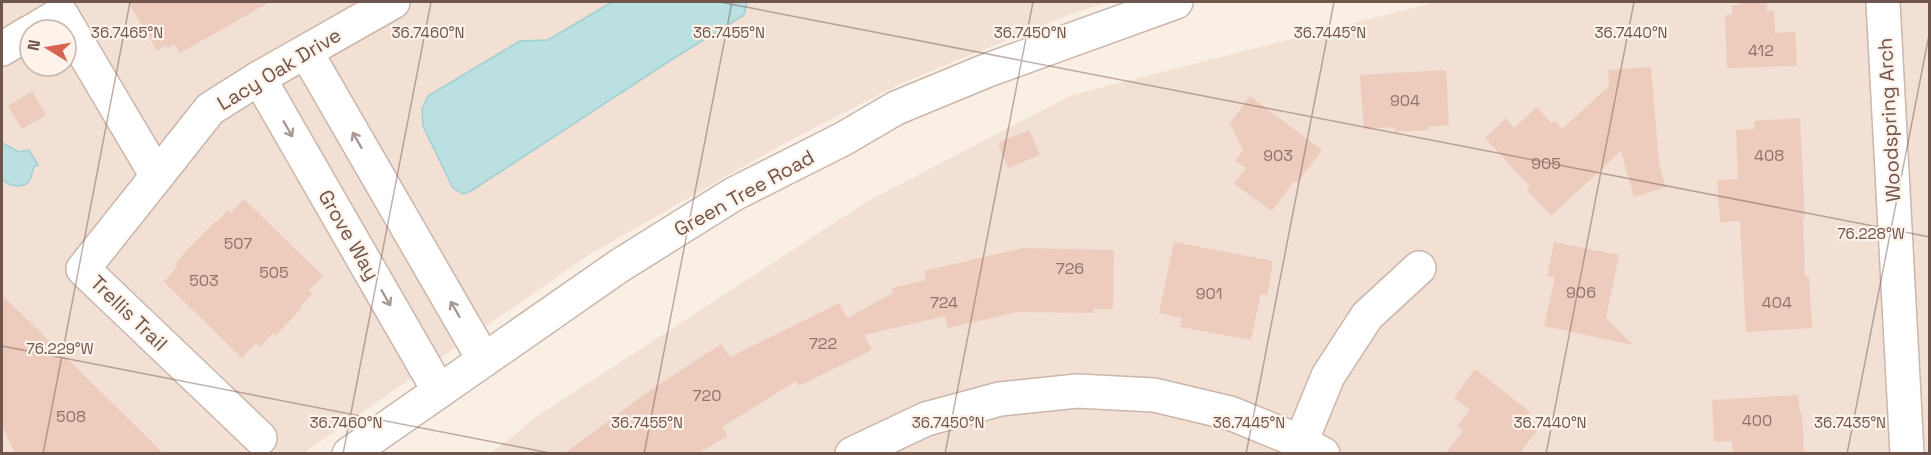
<svg xmlns="http://www.w3.org/2000/svg" width="1931" height="455" font-family="'Space Grotesk',sans-serif">
  <rect width="100%" height="100%" fill="#faefe4"/>
  <g fill="#f1e0d3" fill-rule="evenodd">
    <path d="M2,2h1106l-45,15 -163,67 -117,60 -193,110 -288,200 -300,-1zM30,30h36v36h-36z"/>
    <polygon points="1437,2 1929,2 1929,453 490,454 539,415 868,201 1072,95"/>
  </g>
  <g fill="#bae0e1" stroke="#a2cfd2" stroke-width="1.5">
    <polygon points="612,2 747,2 744,15 671,60 471,191 463,194 453,188 423,126 422,109 428,96 520,41 548,40"/>
    <path d="M2,143l17,9 10,-2 9,15 -4,2c-2,4 -2,10 -5,14 -7,9 -21,4 -27,-2z"/>
  </g>
  <g fill="#edccbe">
    <polygon points="128,2 270,2 180,53 174,44 168,48 166,45 157,51"/>
    <polygon points="1740,2 1767,2 1767,11 1774,11 1775,33 1795,32 1797,66 1727,68 1725,15 1732,15 1732,5 1740,5"/>
    <polygon points="1651,67 1659,164 1666,187 1634,197 1621,151 1551,216 1527,190 1530,187 1485,138 1506,118 1514,128 1537,107 1551,123 1555,121 1562,129 1609,86 1608,70"/>
    <polygon points="1446,70 1449,125 1428,127 1428,130 1395,132 1395,127 1364,129 1360,75"/>
    <polygon points="32,91 46,115 22,129 8,106"/>
    <polygon points="1250,96 1322,150 1297,183 1294,181 1272,211 1234,184 1246,168 1235,161 1243,150 1230,123"/>
    <polygon points="1800,118 1805,218 1803,218 1805,277 1809,276 1812,328 1746,332 1740,221 1720,222 1717,180 1738,179 1736,130 1755,129 1754,121"/>
    <polygon points="1029,130 1040,155 1008,168 998,143"/>
    <polygon points="244,199 323,276 309,290 312,294 300,307 302,308 275,336 273,333 260,347 256,343 242,358 164,282 177,267 175,265 184,253 216,221 217,222 228,210 231,213"/>
    <polygon points="1174,242 1273,261 1267,295 1261,293 1251,340 1180,327 1182,318 1159,313"/>
    <polygon points="1554,242 1619,255 1606,318 1633,345 1544,326 1555,277 1547,276"/>
    <polygon points="1023,248 1114,250 1113,309 1093,309 1093,313 1018,312 948,328 945,316 864,335 872,350 799,386 796,381 722,427 727,436 699,453 565,453 645,394 721,344 730,357 839,303 847,318 893,293 892,288 926,280 924,271"/>
    <polygon points="2,295 34,326 163,453 15,453 2,426"/>
    <polygon points="1475,369 1530,412 1525,418 1539,428 1520,453 1446,453 1463,431 1457,426 1470,410 1454,398"/>
    <polygon points="1798,395 1800,413 1802,413 1804,453 1733,453 1732,441 1714,442 1712,400"/>
  </g>
  <g fill="none" stroke-linecap="round" stroke-linejoin="round">
    <g stroke="#cab6ab" stroke-width="36">
      <g id="minor">
        <polyline points="1883,2 1907,454"/>
        <polyline points="34,30 61,14 157,176 210,109 259,78 393,2"/>
        <polyline points="2,49 30,32"/>
        <polyline points="306,52 484,360"/>
        <polyline points="259,78 439,391"/>
        <polyline points="157,176 83,269 260,438"/>
        <polyline points="1301,442 1328,376 1367,316 1419,268"/>
        <polyline points="852,454 926,419 1000,399 1077,391 1154,395 1230,413 1301,442 1323,454"/>
      </g>
    </g>
    <g stroke="#cab6ab" stroke-width="36">
      <polyline id="tertiary" points="349,454 619,266 734,194 843,139 896,108 988,70 1176,2"/>
    </g>
    <use href="#minor" stroke="#fff" stroke-width="33"/>
    <use href="#tertiary" stroke="#fff" stroke-width="33"/>
  </g>
  <defs><path id="oneway-shaft" d="M-6 0H5M1.5-3L5.5 0L1.5 3" fill="none" stroke-width="1.6" stroke-linecap="round" stroke-linejoin="round" transform="scale(1.5)"/></defs>
  <g stroke="#a99994">
    <use href="#oneway-shaft" transform="translate(288 129) rotate(60)"/>
    <use href="#oneway-shaft" transform="translate(357 140) rotate(-120)"/>
    <use href="#oneway-shaft" transform="translate(386 298) rotate(60)"/>
    <use href="#oneway-shaft" transform="translate(455 309) rotate(-120)"/>
  </g>
  <path fill="none" stroke="#70554c" stroke-width="1.5" stroke-opacity="0.45" d="M720,2l1210,235M2,346l553,108M43,454l87,-452M343,454l88,-452M644,454l88,-452M945,454l88,-452M1246,454l88,-452M1546,454l88,-452M1847,454l83,-424"/>
  <g text-anchor="middle" dominant-baseline="central" stroke-width="4.5" stroke-linejoin="round" paint-order="stroke">
    <g font-size="16" fill="#8f7368">
      <text x="1761" y="50">412</text>
      <text x="1405" y="100">904</text>
      <text x="1278" y="155">903</text>
      <text x="1769" y="155">408</text>
      <text x="1546" y="163">905</text>
      <text x="238" y="243">507</text>
      <text x="1070" y="268">726</text>
      <text x="274" y="272">505</text>
      <text x="204" y="280">503</text>
      <text x="1581" y="292">906</text>
      <text x="1209" y="293">901</text>
      <text x="944" y="302">724</text>
      <text x="1777" y="302">404</text>
      <text x="823" y="343">722</text>
      <text x="707" y="395">720</text>
      <text x="71" y="416">508</text>
      <text x="1757" y="420">400</text>
    </g>
    <g font-size="20" fill="#70554c" stroke="#fdf3ea">
      <text transform="translate(279 69) rotate(-31)">Lacy Oak Drive</text>
      <text transform="translate(1889 120) rotate(-93)">Woodspring Arch</text>
      <text transform="translate(744 193) rotate(-29)">Green Tree Road</text>
      <text transform="translate(349 235) rotate(60)">Grove Way</text>
      <text transform="translate(129 313) rotate(44)">Trellis Trail</text>
    </g>
  </g>
  <g font-size="15" text-anchor="middle" fill="#70554c" stroke="#fdf3ea" stroke-width="4.5" stroke-linejoin="round" paint-order="stroke">
    <text x="127" y="38">36.7465°N</text>
    <text x="428" y="38">36.7460°N</text>
    <text x="729" y="38">36.7455°N</text>
    <text x="1030" y="38">36.7450°N</text>
    <text x="1330" y="38">36.7445°N</text>
    <text x="1631" y="38">36.7440°N</text>
    <text x="1871" y="239">76.228°W</text>
    <text x="60" y="354">76.229°W</text>
    <text x="346" y="428">36.7460°N</text>
    <text x="647" y="428">36.7455°N</text>
    <text x="948" y="428">36.7450°N</text>
    <text x="1249" y="428">36.7445°N</text>
    <text x="1550" y="428">36.7440°N</text>
    <text x="1850" y="428">36.7435°N</text>
  </g>
  <rect width="1931" height="455" fill="none" stroke="#70554c" stroke-width="6"/>
  <g transform="translate(48 48) rotate(281)"><circle r="28" fill="#fdf3ea" stroke="#c5b4ab" stroke-width="1.5"/>
  <path d="M0-4.5L10 22L0 15L-10 22Z" fill="#d96454"/>
  <text y="-9" font-size="16" font-weight="bold" text-anchor="middle" fill="#70554c">N</text>
  </g>
</svg>
